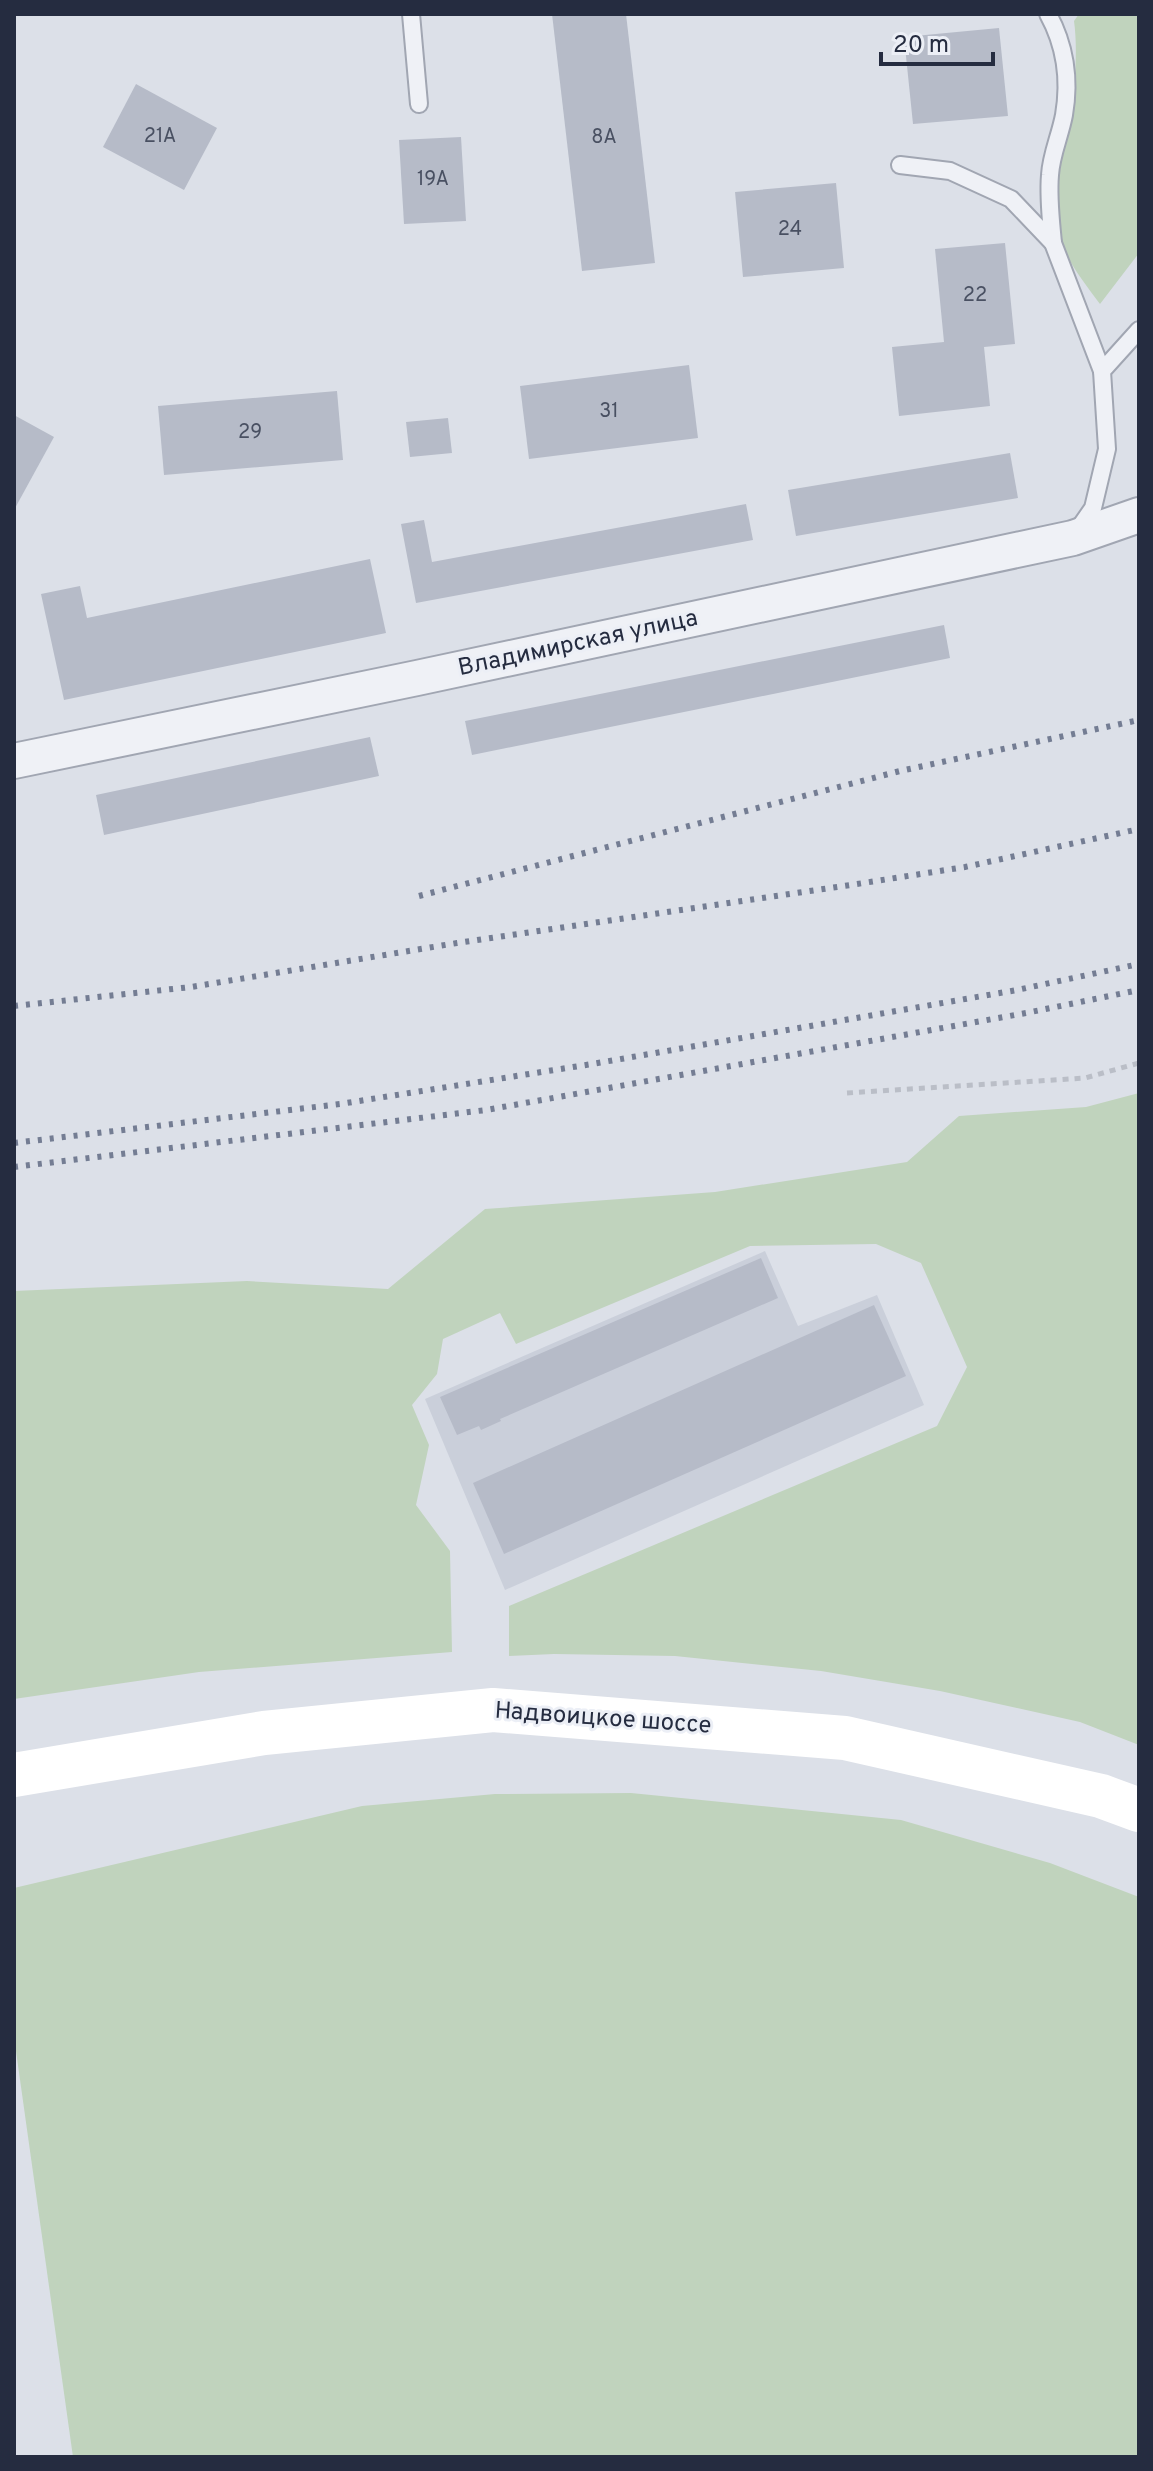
<svg xmlns="http://www.w3.org/2000/svg" width="1153" height="2471" font-family="Overpass,sans-serif">
  <rect width="100%" height="100%" fill="#dce0e8"/>
  <polygon fill="#cacfda" points="765,1251 798,1326 877,1295 924,1405 505,1590 425,1399"/>
  <g fill="#c0d3bd">
    <path d="M1079,14h60v239l-39,51c-14,-19 -32,-41 -39,-63 -13,-40 2,-83 9,-122 5,-29 8,-70 4,-98z"/>
    <polygon points="1139,1093 1139,1745 1080,1722 940,1691 821,1671 675,1656 554,1654 509,1656 509,1606 937,1426 967,1367 921,1263 876,1244 750,1246 516,1344 500,1313 443,1339 437,1374 412,1405 429,1445 416,1505 450,1551 452,1652 199,1672 14,1699 14,1291 247,1281 388,1289 485,1209 715,1192 907,1162 959,1116 1086,1107"/>
    <polygon points="631,1793 901,1820 1050,1863 1139,1897 1139,2457 73,2457 14,2037 14,1888 362,1806 495,1794"/>
  </g>
  <g fill="#b6bbc8">
    <polygon points="552,14 626,14 655,263 582,271"/>
    <polygon points="999,28 1008,116 913,124 904,37"/>
    <polygon points="136,84 217,128 184,190 103,147"/>
    <polygon points="461,137 466,221 404,224 399,140"/>
    <polygon points="836,183 844,268 743,277 735,192"/>
    <polygon points="1005,243 1015,344 984,347 990,406 899,416 892,347 944,342 935,249"/>
    <polygon points="689,365 698,438 529,459 520,386"/>
    <polygon points="337,391 343,460 164,475 158,406"/>
    <polygon points="14,415 54,437 14,510"/>
    <polygon points="448,418 452,453 410,457 406,422"/>
    <polygon points="1010,453 1018,498 796,536 788,490"/>
    <polygon points="746,504 753,540 416,603 401,524 424,520 432,562"/>
    <polygon points="370,559 386,633 64,700 41,594 80,586 87,618"/>
    <polygon points="944,625 950,658 472,755 465,721"/>
    <polygon points="370,737 379,776 104,835 96,795"/>
    <polygon points="761,1258 778,1298 500,1419 501,1421 481,1430 479,1426 457,1435 440,1397"/>
    <polygon points="874,1305 906,1376 504,1554 473,1483"/>
  </g>
  <g fill="none" stroke-linecap="round" stroke-linejoin="round">
    <g stroke="#a1a6b2" stroke-width="20">
      <g id="lane">
        <polyline points="411,14 419,104"/>
        <path d="M1048,14c17,31 22,66 16,101 -4,21 -13,40 -14,60 -2,23 1,46 3,68"/>
        <polyline points="900,165 950,171 1011,199 1053,243 1102,371"/>
        <polyline points="1077,531 1093,508 1107,449 1102,371 1139,330"/>
      </g>
    </g>
    <g stroke="#a1a6b2" stroke-width="38">
      <polyline id="street" points="14,761 417,678 1073,538 1139,515"/>
    </g>
    <polyline stroke="#babec7" stroke-width="5" stroke-dasharray="6 6" stroke-linecap="butt" points="847,1093 1085,1078 1139,1063"/>
    <use href="#lane" stroke="#eff1f6" stroke-width="16"/>
    <use href="#street" stroke="#eff1f6" stroke-width="34"/>
    <polyline stroke="#fff" stroke-width="44" points="14,1775 264,1733 493,1710 845,1738 1101,1796 1139,1810"/>
    <g stroke="#747d93" stroke-width="6" stroke-dasharray="4 8" stroke-linecap="butt">
      <polyline points="419,896 900,771 1139,720"/>
      <polyline points="14,1006 191,987 457,943 857,884 965,867 1139,829"/>
      <polyline points="14,1143 340,1104 592,1064 1017,990 1139,964"/>
      <polyline points="14,1167 486,1110 1026,1013 1139,990"/>
    </g>
  </g>
  <g text-anchor="middle" dominant-baseline="central" stroke-width="6" stroke-linejoin="round" paint-order="stroke">
    <g font-size="20" fill="#495062">
      <text x="160" y="137">21А</text>
      <text x="604" y="138">8А</text>
      <text x="433" y="180">19А</text>
      <text x="790" y="230">24</text>
      <text x="975" y="296">22</text>
      <text x="609" y="412">31</text>
      <text x="250" y="433">29</text>
    </g>
    <g font-size="24" fill="#252c40" stroke="#eceff6">
      <text transform="translate(578 644) rotate(-12)">Владимирская улица</text>
      <text transform="translate(603 1719) rotate(4)">Надвоицкое шоссе</text>
    </g>
  </g>
  <rect width="1153" height="2471" fill="none" stroke="#252c40" stroke-width="32"/>
  <path d="M881 52v12h112v-12" fill="none" stroke="#252c40" stroke-width="4"/>
  <text x="893" y="52" font-size="24" fill="#252c40" stroke="#eceff6" stroke-width="6" paint-order="stroke">20 m</text>
</svg>
